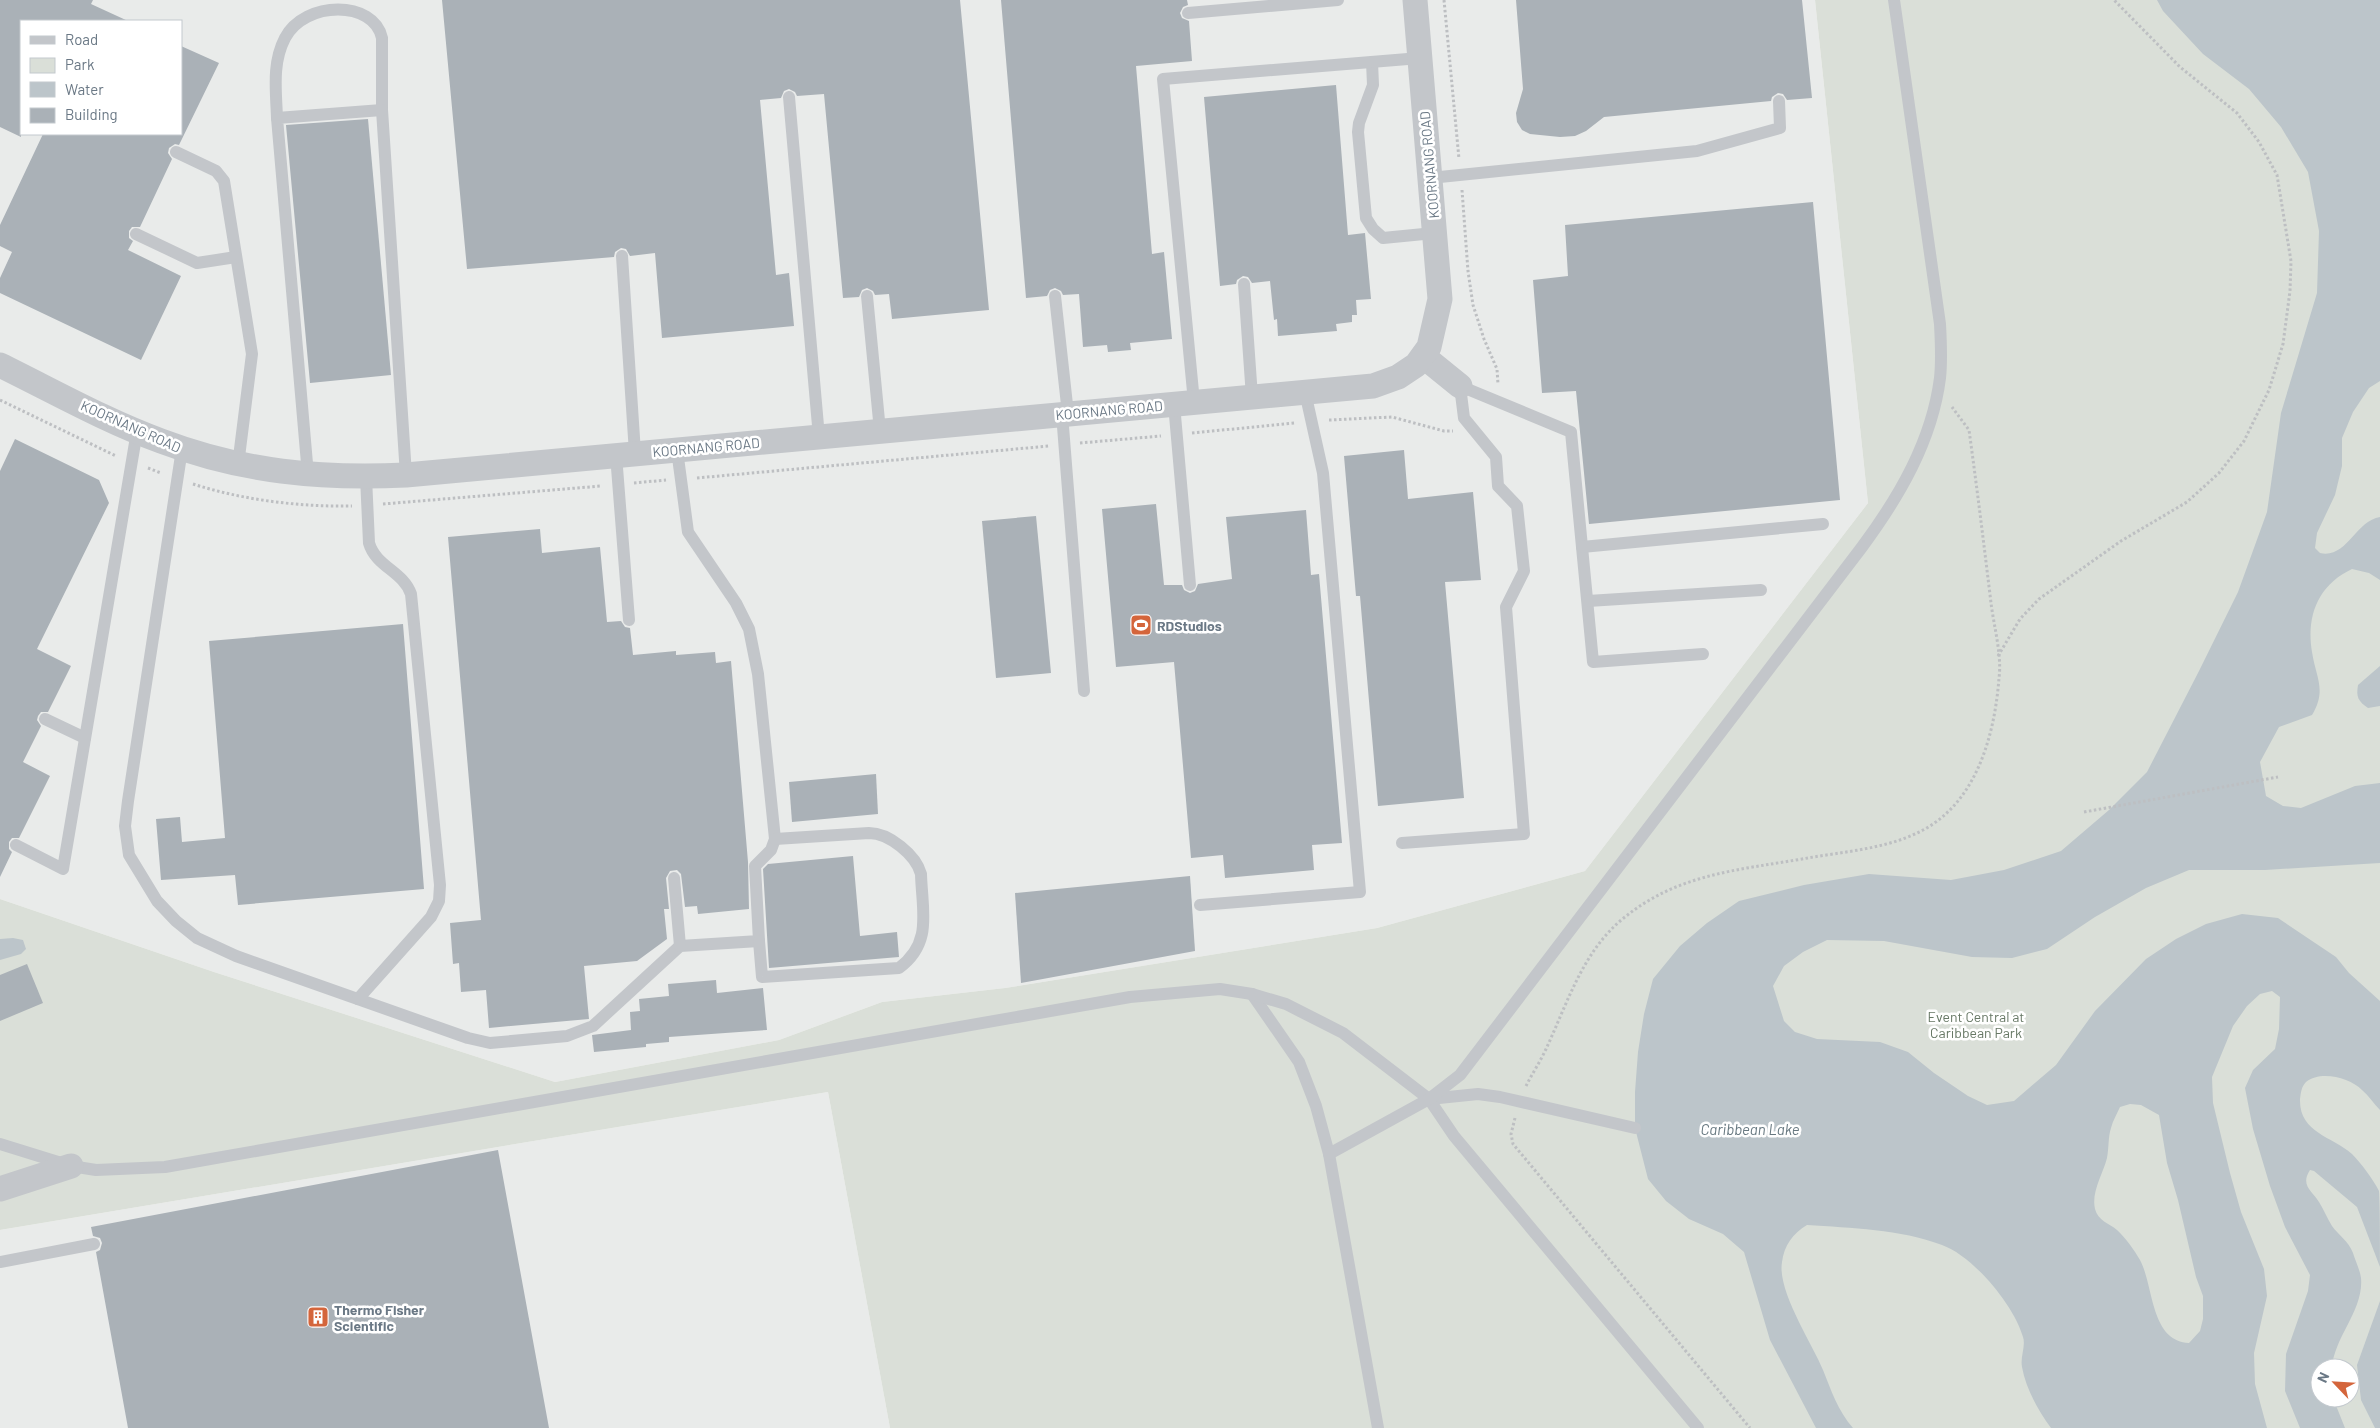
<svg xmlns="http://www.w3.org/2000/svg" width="2380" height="1428" font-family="Barlow,sans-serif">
  <rect width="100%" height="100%" fill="#f9f9f7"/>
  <g fill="#e9ebea" fill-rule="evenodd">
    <path d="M0,0h1815l53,503 -283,368 -208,57 -372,60 -123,14 -103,38 -224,42 -341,-110 -214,-73zM21,21h160v113h-160z"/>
    <polygon points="828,1092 890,1428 0,1428 0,1230"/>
  </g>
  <path fill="#dadfd8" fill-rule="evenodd" d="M1815,0h565v1428h-1490l-62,-336 -828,138v-331l214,73 341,110 224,-42 103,-38 123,-14 372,-60 208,-57 283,-368zM2320,1368h30v30h-30z"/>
  <g fill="#bcc5ca" fill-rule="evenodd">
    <path d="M2157,0h223v381l-11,7 -16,24 -11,26v28l-7,29 -18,38 -2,15 5,5c27,6 35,-32 60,-36v63l-11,-7 -17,-4c-34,16 -46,47 -40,83 4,26 15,38 0,63l-33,12 -19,35 6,34 17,10 18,2 54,-22 25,-3v80l-115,7h-76l-43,18 -51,29 -48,32 -35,9 -40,-1 -88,-16 -57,-1 -24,12 -19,14 -11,20 11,35 11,11 22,7 63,3 28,10 26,21 34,23 19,9 27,-4 42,-36 39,-54 51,-52 30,-20 30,-15 36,-10 36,4 58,39 13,16 31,28v109c-6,-6 -11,-14 -18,-20 -12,-12 -41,-20 -56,-8 -5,5 -5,11 -6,17 -1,34 32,37 52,55 9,9 21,25 27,37 1,12 1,61 1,76l-23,-60 -43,-36 -4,-1c-10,15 2,21 9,32 5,8 8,16 13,24 7,10 16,14 21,27 2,7 7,17 8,25 3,32 -27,59 -29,90h-12v30h13l12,30h-45l-15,-37 1,-37 22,-63 2,-16 -25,-48 -15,-41 -17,-57 -8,-41 8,-18 22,-21 4,-20 1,-32 -8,-6 -12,3 -13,12 -14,20 -21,51 1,26 17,70 11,39 23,57 3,27 -13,57 1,31 12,44h-216c-13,-18 -25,-39 -29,-61 -2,-10 4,-21 1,-30 -9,-32 -50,-81 -81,-92 -42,-16 -91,-17 -135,-20 -14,8 -23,21 -25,37 -5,29 30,81 41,108 8,20 15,41 30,58h-37l-46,-88 -26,-88 -21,-18 -34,-15 -23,-18 -18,-22 -13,-51v-36l3,-40 6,-38 9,-35 27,-33 27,-23 32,-22 65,-16 65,-11 82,6 53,-10 57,-19 48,-41 38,-38 52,-101 39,-79 29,-80 14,-99 36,-120 2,-62 -11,-59 -27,-45 -32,-38 -46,-35 -40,-43zM2130,1104l11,1 18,10 8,48 11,37 18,77 7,19v23l-3,12 -11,12c-39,-2 -35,-57 -49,-83 -5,-9 -15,-23 -23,-30 -8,-7 -19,-9 -22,-21 -4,-17 8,-35 12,-51 2,-10 1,-21 4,-30 2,-8 6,-14 9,-21z"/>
    <path d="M2380,666v40l-12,2c-10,-7 -12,-11 -10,-23z"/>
    <polygon points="13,938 23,940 26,949 21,954 0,960 0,939"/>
    <polygon points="2380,1301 2380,1428 2375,1428 2361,1400 2357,1365"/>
  </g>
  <g fill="#aab1b7">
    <polygon points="0,0 93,0 91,4 128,21 21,21 21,137 0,127"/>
    <polygon points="442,0 960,0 989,310 892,319 889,294 875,295 873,291 867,288 862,290 859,297 843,298 824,94 797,96 795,92 789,89 784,91 781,98 760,100 776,275 789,273 794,326 662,338 655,253 630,256 626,249 621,248 615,252 614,257 467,269"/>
    <polygon points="1001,0 1187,0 1188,5 1183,7 1180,13 1182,18 1189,21 1192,61 1136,66 1152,254 1164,252 1172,339 1130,343 1131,350 1108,352 1107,345 1083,347 1079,294 1063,295 1061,291 1055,288 1050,290 1047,296 1026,298"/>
    <polygon points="1516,0 1802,0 1812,98 1787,100 1783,94 1778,93 1772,97 1771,101 1604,117 1586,131 1575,136 1560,137 1530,134 1522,130 1517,122 1516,113 1523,89"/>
    <polygon points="181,46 219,63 179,145 175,144 169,148 168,153 172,159 140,227 132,227 129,231 129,238 133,241 128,250 181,276 141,360 0,293 0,278 12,252 0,246 0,225 43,134 181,134"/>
    <polygon points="1336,85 1348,235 1365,233 1371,299 1356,300 1357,315 1352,315 1352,322 1336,324 1337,331 1278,336 1277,319 1274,320 1270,281 1252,283 1248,277 1243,276 1237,280 1236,284 1220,286 1204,97"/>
    <polygon points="368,119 391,375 310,383 286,125"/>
    <polygon points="1813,202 1840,500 1589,524 1576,391 1542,393 1533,280 1568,276 1565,225"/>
    <polygon points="15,439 99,480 109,503 37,649 71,666 48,712 41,712 38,716 37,720 41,726 23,762 50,776 19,838 12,838 9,842 9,849 12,852 0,877 0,471"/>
    <polygon points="1404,450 1408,499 1473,492 1481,580 1445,582 1464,798 1378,806 1360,596 1356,596 1344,456"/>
    <polygon points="1156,504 1164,585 1182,585 1184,590 1190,593 1195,591 1198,584 1232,579 1226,517 1306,510 1311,575 1319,574 1342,843 1312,845 1314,870 1225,878 1223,855 1191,858 1174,662 1116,667 1102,509"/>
    <polygon points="1036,516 1051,673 996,678 982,521"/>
    <polygon points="540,529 542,553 600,547 607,622 621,621 625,627 630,628 633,655 676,651 676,655 715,652 716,663 731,661 748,862 749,909 698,914 697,906 685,907 681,874 677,870 670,871 666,878 669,909 664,909 667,939 637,961 584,966 589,1019 489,1028 486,990 461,992 459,963 453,964 450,923 481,920 448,537"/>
    <polygon points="403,624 424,889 238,905 235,875 161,880 156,819 180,817 182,842 225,838 209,641"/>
    <polygon points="876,774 878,814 792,822 789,782"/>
    <polygon points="853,856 860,936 897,932 899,957 769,968 763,869 768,864"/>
    <polygon points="1190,876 1195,951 1021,983 1015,893"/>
    <polygon points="27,964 43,1003 0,1021 0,975"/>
    <polygon points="716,980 717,993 763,988 767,1030 669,1037 669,1042 646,1044 646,1047 594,1052 592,1035 631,1030 630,1012 640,1011 639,999 669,996 668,984"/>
    <polygon points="498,1150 549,1428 128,1428 96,1252 100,1250 102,1243 100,1238 93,1236 91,1227"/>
  </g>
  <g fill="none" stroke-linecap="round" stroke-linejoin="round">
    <g stroke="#bdbfc2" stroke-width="3" stroke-dasharray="2.5 2.5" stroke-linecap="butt">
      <polyline points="1444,0 1459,159"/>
      <polyline points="1462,190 1468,271 1473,305 1484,339 1497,369 1498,384"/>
      <polyline points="0,400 116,456"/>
      <polyline points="1329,420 1392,417 1444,431 1453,431"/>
      <polyline points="1192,433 1295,423"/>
      <polyline points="1080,443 1161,436"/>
      <polyline points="148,468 161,473"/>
      <polyline points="697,478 1049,446"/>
      <polyline points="634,483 666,480"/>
      <path d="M193,484c50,16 106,23 159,22"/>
      <polyline points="383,504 601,486"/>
      <polyline points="1998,656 2020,619 2039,599 2121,541 2187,502 2219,473 2244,441 2269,390 2283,344 2290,291 2291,261 2277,175 2259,142 2237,113 2180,67 2114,0"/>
      <polyline points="2084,812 2278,777"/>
      <path d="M1526,1086c6,-12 14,-24 20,-37 22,-47 37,-99 79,-132 53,-43 113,-47 177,-58 43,-8 94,-10 131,-35 46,-31 62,-93 66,-146 3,-23 -5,-51 -8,-75 -7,-58 -14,-115 -22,-173l-17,-23"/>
      <polyline points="1515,1118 1511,1134 1513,1144 1750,1428"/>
    </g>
    <g stroke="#c3c6ca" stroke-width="12">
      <polyline points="1188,13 1338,0"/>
      <polyline points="1372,62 1373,85 1359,123 1358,132 1366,218 1373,229 1383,238 1434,233"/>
      <polyline points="789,97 819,437"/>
      <path d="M277,118c-1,-28 -5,-55 8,-80 20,-38 89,-38 97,0v72l24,365"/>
      <polyline points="176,152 216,171 224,181 252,354 238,465"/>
      <polyline points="1430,178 1697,151 1780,128 1779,101"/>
      <polyline points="136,234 197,263 236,257"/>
      <polyline points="622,256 635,453"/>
      <polyline points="1244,284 1252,397"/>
      <polyline points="867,296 880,431"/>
      <polyline points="1055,296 1068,414"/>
      <polyline points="1460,386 1571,432 1593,662 1703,654"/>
      <polyline points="1194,402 1163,79 1420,58"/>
      <polyline points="1174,404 1190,585"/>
      <polyline points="1062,414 1084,691"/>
      <polyline points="182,449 128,801 125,826 129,855 157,901 176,921 197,938 236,956 468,1038 490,1043 567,1036 593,1026 680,946 759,941 755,866 771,850 775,839 758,674 749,629 736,603 688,532 677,450"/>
      <polyline points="616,455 629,620"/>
      <polyline points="308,475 277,118 382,110"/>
      <polyline points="1582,547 1823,524"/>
      <polyline points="1588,601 1761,590"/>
      <polyline points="45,719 85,738"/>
      <polyline points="1402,843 1524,834 1506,607 1524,571 1517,506 1498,486 1496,457 1464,418 1460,386"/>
      <polyline points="16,845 63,869 137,431"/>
      <polyline points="674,878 680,946"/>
      <polyline points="1200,905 1360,892 1323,473 1305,392"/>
      <path d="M759,941l3,36 137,-9c34,-25 23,-57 22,-94 -5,-19 -32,-41 -52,-41l-94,6"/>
      <polyline points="1252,994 1299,1062 1316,1106 1329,1154 1378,1428"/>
      <path d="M358,999l73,-82 8,-16 1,-16 -29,-291c-8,-23 -35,-27 -42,-51l-3,-66"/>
      <polyline points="1429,1099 1478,1094 1500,1097 1635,1128"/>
      <polyline points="0,1144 71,1166 96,1170 165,1167 1130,997 1220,989 1252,994 1286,1004 1343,1033 1429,1099 1454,1136 1698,1428"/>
      <path d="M1329,1154l100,-55 31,-24 402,-528c37,-50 70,-106 78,-169 2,-18 1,-36 0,-54l-46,-324"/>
      <polyline points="0,1262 94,1244"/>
    </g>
    <g stroke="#c3c6ca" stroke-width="25">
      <polyline points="1423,356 1460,386"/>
      <path d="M0,365c53,26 106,56 161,76 82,31 159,38 245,34l967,-89 25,-9 18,-12 13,-18 11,-48 -25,-299"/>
      <polyline points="0,1189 71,1166"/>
    </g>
  </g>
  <defs>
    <g id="stadium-square" transform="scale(1.125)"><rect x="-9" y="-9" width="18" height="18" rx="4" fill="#d4653b" stroke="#fff"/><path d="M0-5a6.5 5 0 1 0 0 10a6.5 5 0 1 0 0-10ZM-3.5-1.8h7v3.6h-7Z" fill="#fff"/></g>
    <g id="building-square" transform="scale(1.125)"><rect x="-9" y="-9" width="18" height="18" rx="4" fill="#d4653b" stroke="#fff"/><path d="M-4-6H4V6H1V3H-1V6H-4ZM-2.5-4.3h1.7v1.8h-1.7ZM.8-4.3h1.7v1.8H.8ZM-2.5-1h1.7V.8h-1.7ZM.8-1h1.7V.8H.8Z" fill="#fff"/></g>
  </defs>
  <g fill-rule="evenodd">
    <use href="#stadium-square" x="1141" y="625"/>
    <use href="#building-square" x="318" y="1317"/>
  </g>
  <g text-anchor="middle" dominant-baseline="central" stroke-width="5" stroke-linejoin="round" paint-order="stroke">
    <g font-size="14" fill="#6a7885" stroke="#fff">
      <text transform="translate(1429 165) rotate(-95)">KOORNANG ROAD</text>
      <text transform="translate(1109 410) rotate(-5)">KOORNANG ROAD</text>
      <text transform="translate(131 426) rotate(24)">KOORNANG ROAD</text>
      <text transform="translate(706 447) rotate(-5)">KOORNANG ROAD</text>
    </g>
    <g font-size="14" font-weight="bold" fill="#6a7885" stroke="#fff" text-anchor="start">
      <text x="1157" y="625">RDStudios</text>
      <text x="334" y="1309">Thermo Fisher<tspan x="334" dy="16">Scientific</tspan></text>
    </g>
    <g font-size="14" fill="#677865" stroke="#fff">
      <text x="1976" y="1016">Event Central at<tspan x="1976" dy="16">Caribbean Park</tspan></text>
    </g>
    <g font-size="15" font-style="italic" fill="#677880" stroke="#fff">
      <text x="1750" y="1129">Caribbean Lake</text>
    </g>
  </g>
  <rect x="20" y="20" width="162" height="115" fill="#ffffff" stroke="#c3c9ce"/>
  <rect x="30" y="36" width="25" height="8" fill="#c3c6ca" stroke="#c3c9ce"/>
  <text x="65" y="45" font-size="15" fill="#6a7885">Road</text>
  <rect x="30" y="58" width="25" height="15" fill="#dadfd8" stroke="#c3c9ce"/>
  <text x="65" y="70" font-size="15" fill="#6a7885">Park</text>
  <rect x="30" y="82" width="25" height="15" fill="#bcc5ca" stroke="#c3c9ce"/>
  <text x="65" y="95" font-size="15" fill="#6a7885">Water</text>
  <rect x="30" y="108" width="25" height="15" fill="#aab1b7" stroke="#c3c9ce"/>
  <text x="65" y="120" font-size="15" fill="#6a7885">Building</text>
  <g transform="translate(2335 1383) rotate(295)"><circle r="24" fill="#ffffff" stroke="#c3c9ce"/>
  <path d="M0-4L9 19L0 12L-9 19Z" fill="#d4653b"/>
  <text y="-8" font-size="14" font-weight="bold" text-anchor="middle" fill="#6a7885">N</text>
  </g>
</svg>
